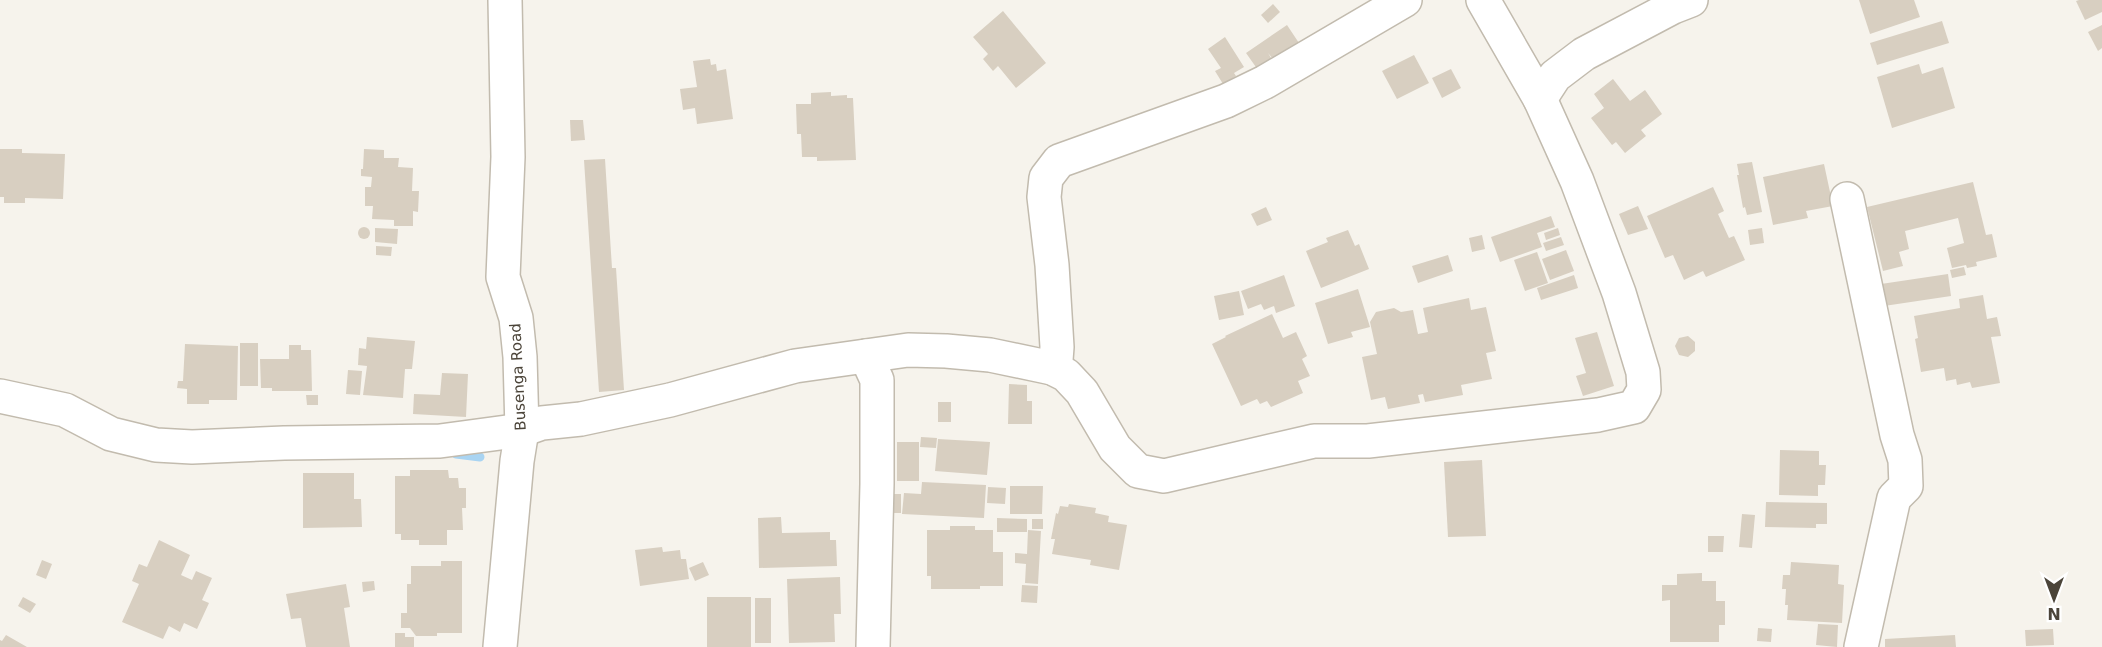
<svg xmlns="http://www.w3.org/2000/svg" width="2102" height="647" font-family="'DejaVu Sans',sans-serif">
  <rect width="100%" height="100%" fill="#f6f3ec"/>
  <g fill="none" stroke-linecap="round" stroke-linejoin="round">
    <polyline stroke="#a9d4f2" stroke-width="9" points="456,454 480,457"/>
  </g>
  <g fill="#d8cfc1">
    <polygon points="1859,0 1914,0 1920,17 1870,34"/>
    <polygon points="2079,0 2102,0 2102,12 2085,20 2076,1"/>
    <polygon points="1273,4 1280,12 1268,23 1261,15"/>
    <polygon points="1003,11 1046,63 1016,88 998,66 993,71 983,59 988,54 973,37"/>
    <polygon points="1942,21 1949,43 1877,65 1870,43"/>
    <polygon points="1287,25 1299,43 1273,59 1268,53 1273,61 1258,70 1246,53"/>
    <polygon points="2102,25 2102,48 2098,51 2088,32"/>
    <polygon points="1225,37 1244,67 1234,73 1236,76 1223,84 1215,71 1221,68 1208,49"/>
    <polygon points="1414,55 1429,83 1397,99 1382,71"/>
    <polygon points="710,59 711,65 716,64 717,71 726,69 733,119 697,124 695,108 683,110 680,89 697,87 693,61"/>
    <polygon points="1919,64 1922,74 1943,67 1955,108 1892,128 1877,77"/>
    <polygon points="1451,69 1461,88 1442,98 1432,78"/>
    <polygon points="1613,79 1630,101 1645,90 1662,114 1641,130 1646,136 1625,153 1616,142 1612,145 1591,118 1604,108 1594,94"/>
    <polygon points="831,92 831,96 847,95 847,98 853,98 856,160 817,161 817,157 802,157 801,134 797,134 796,104 811,104 811,93"/>
    <polygon points="570,120 583,120 585,140 571,141"/>
    <polygon points="0,149 22,149 22,153 65,154 63,199 25,198 25,203 4,203 4,197 0,197"/>
    <polygon points="364,149 384,150 384,158 399,158 398,167 413,168 412,191 419,191 418,212 413,211 413,226 394,226 394,220 372,219 373,206 365,206 365,187 371,187 372,177 361,176 361,169 363,169"/>
    <polygon points="605,159 612,268 616,268 624,390 599,392 584,160"/>
    <polygon points="1752,162 1762,212 1747,215 1745,207 1743,208 1737,175 1739,175 1737,164"/>
    <polygon points="1824,164 1833,206 1806,211 1808,218 1773,225 1763,177"/>
    <polygon points="1973,182 1986,235 1992,234 1997,257 1976,262 1977,266 1967,268 1966,265 1952,268 1947,248 1964,243 1958,218 1905,231 1909,249 1899,252 1903,266 1883,271 1867,207"/>
    <polygon points="1713,187 1724,211 1718,214 1729,238 1734,236 1745,260 1706,277 1703,271 1684,280 1673,255 1665,258 1647,216"/>
    <polygon points="1638,206 1648,229 1628,235 1619,214"/>
    <polygon points="1266,207 1272,220 1257,226 1251,214"/>
    <polygon points="1551,216 1555,227 1537,233 1542,247 1500,262 1491,237"/>
    <circle cx="364" cy="233" r="6"/>
    <polygon points="375,228 398,229 397,244 375,242"/>
    <polygon points="1558,228 1560,235 1546,240 1544,233"/>
    <polygon points="1762,228 1764,243 1750,245 1748,230"/>
    <polygon points="1348,230 1355,246 1359,244 1369,269 1321,288 1306,251 1328,242 1326,238"/>
    <polygon points="1482,235 1485,249 1472,252 1469,238"/>
    <polygon points="1561,237 1564,245 1546,251 1543,243"/>
    <polygon points="376,246 392,247 391,256 376,255"/>
    <polygon points="1566,250 1574,271 1550,280 1542,259"/>
    <polygon points="1537,252 1548,283 1525,291 1514,260"/>
    <polygon points="1448,255 1453,271 1418,283 1412,266"/>
    <polygon points="1964,267 1966,275 1952,278 1950,270"/>
    <polygon points="1948,274 1951,296 1884,306 1881,284"/>
    <polygon points="1284,275 1295,306 1276,313 1274,306 1264,310 1261,304 1248,309 1241,291"/>
    <polygon points="1574,275 1578,288 1541,300 1537,288"/>
    <polygon points="1358,289 1370,327 1351,332 1353,337 1328,344 1315,303"/>
    <polygon points="1239,291 1244,315 1219,320 1214,296"/>
    <polygon points="1983,295 1987,319 1997,317 2001,336 1991,337 2000,383 1972,388 1970,382 1957,385 1956,379 1946,381 1944,368 1921,372 1915,339 1918,338 1914,316 1960,308 1959,299"/>
    <polygon points="1469,298 1471,310 1486,307 1496,351 1486,353 1492,379 1461,385 1463,395 1425,402 1423,394 1418,395 1420,403 1388,409 1385,397 1371,400 1362,357 1377,354 1370,322 1376,312 1394,308 1401,312 1413,310 1418,334 1428,332 1423,308"/>
    <polygon points="1272,314 1283,338 1296,332 1307,356 1302,359 1310,376 1298,381 1303,393 1271,407 1267,401 1260,404 1257,399 1241,406 1212,344 1226,337 1225,336"/>
    <polygon points="1597,332 1614,386 1583,396 1576,376 1586,373 1575,338"/>
    <polygon points="1688,336 1695,342 1695,351 1688,357 1679,355 1675,346 1679,338"/>
    <polygon points="367,337 415,341 412,369 405,369 403,398 363,395 367,366 358,365 359,348 366,349"/>
    <rect x="240" y="343" width="18" height="43"/>
    <polygon points="185,344 238,346 237,400 209,400 209,404 187,404 187,389 177,388 178,381 183,381"/>
    <polygon points="289,345 301,345 301,350 311,350 312,391 272,391 272,388 261,388 260,359 289,359"/>
    <polygon points="348,370 362,371 360,395 346,394"/>
    <polygon points="442,373 468,374 466,417 413,414 414,394 440,395"/>
    <polygon points="1009,384 1027,385 1027,401 1032,401 1032,424 1008,424"/>
    <polygon points="306,395 318,395 318,405 307,405"/>
    <rect x="938" y="402" width="13" height="20"/>
    <polygon points="921,437 937,438 936,448 920,447"/>
    <polygon points="938,439 990,442 987,475 935,471"/>
    <rect x="897" y="442" width="22" height="39"/>
    <polygon points="1780,450 1819,451 1819,465 1826,465 1825,485 1818,485 1818,496 1779,495"/>
    <polygon points="1482,460 1486,536 1448,537 1444,462"/>
    <polygon points="410,470 448,470 449,478 458,478 459,488 466,488 466,508 462,508 463,530 447,530 447,545 419,545 419,540 401,540 401,534 395,534 395,476 410,476"/>
    <polygon points="303,473 354,473 354,499 361,499 362,527 303,528"/>
    <polygon points="922,482 986,485 984,518 902,514 904,493 921,494"/>
    <polygon points="1010,486 1043,486 1042,514 1010,514"/>
    <polygon points="988,487 1006,488 1005,504 987,503"/>
    <rect x="889" y="494" width="12" height="19"/>
    <polygon points="1766,502 1827,503 1827,524 1816,524 1816,528 1765,527"/>
    <polygon points="1069,504 1096,508 1095,513 1109,516 1108,522 1127,525 1119,570 1090,565 1091,560 1052,554 1055,539 1051,539 1056,513 1058,514 1060,506 1068,507"/>
    <polygon points="1742,514 1755,515 1752,548 1739,547"/>
    <polygon points="781,517 782,533 830,532 830,540 836,540 837,566 759,568 758,518"/>
    <polygon points="997,518 1027,519 1027,532 997,532"/>
    <rect x="1032" y="519" width="11" height="10"/>
    <polygon points="950,526 975,526 975,530 993,530 993,552 1003,552 1003,586 980,586 980,589 931,589 931,576 927,576 927,530 950,530"/>
    <polygon points="1028,530 1041,531 1038,584 1025,583 1026,564 1015,563 1015,553 1027,554"/>
    <polygon points="1708,536 1724,536 1723,552 1708,552"/>
    <polygon points="159,540 190,555 181,575 192,580 196,571 212,578 202,600 209,603 197,629 184,623 180,632 169,626 163,639 122,622 139,584 132,581 139,564 147,567"/>
    <polygon points="662,547 663,552 680,550 681,559 686,559 689,579 640,586 635,550"/>
    <polygon points="42,560 52,564 46,579 36,575"/>
    <polygon points="441,561 462,561 462,633 437,633 437,636 416,636 410,628 401,628 401,613 407,613 407,584 411,584 411,566 441,566"/>
    <polygon points="703,562 709,575 695,581 689,568"/>
    <polygon points="1791,562 1839,565 1838,584 1844,585 1842,623 1787,620 1788,605 1785,605 1786,589 1782,589 1783,575 1790,575"/>
    <polygon points="1702,573 1702,581 1716,581 1716,601 1725,601 1725,625 1719,625 1719,642 1670,642 1670,600 1662,601 1662,585 1677,585 1677,574"/>
    <polygon points="840,577 841,614 834,614 835,642 789,643 787,579"/>
    <polygon points="374,581 375,590 363,592 362,582"/>
    <polygon points="346,584 350,607 344,608 350,647 306,647 301,618 291,619 286,594"/>
    <polygon points="1022,585 1038,586 1037,603 1021,602"/>
    <polygon points="23,597 36,604 30,613 18,606"/>
    <rect x="707" y="597" width="44" height="50"/>
    <rect x="755" y="598" width="16" height="45"/>
    <polygon points="1818,624 1838,625 1837,647 1816,645"/>
    <polygon points="1758,628 1772,629 1771,642 1757,641"/>
    <polygon points="2053,629 2054,645 2026,646 2025,630"/>
    <polygon points="395,633 405,633 405,637 414,637 414,647 395,647"/>
    <polygon points="6,635 27,647 0,647 0,640 2,641"/>
    <polygon points="1955,635 1956,647 1885,647 1885,639"/>
  </g>
  <g fill="none" stroke-linecap="round" stroke-linejoin="round">
    <g stroke="#c2bbae" stroke-width="36">
      <g id="minor">
        <polyline points="1540,99 1555,76 1584,54 1673,7 1691,0"/>
        <polyline points="1847,199 1897,435 1905,460 1906,486 1894,498 1861,647"/>
        <polyline points="866,356 877,380 877,484 873,647"/>
        <polyline points="1052,368 1056,360 1057,347 1052,265 1044,197 1046,178 1059,161 1226,101 1265,82 1405,0"/>
        <polyline points="0,396 65,410 111,434 156,445 192,447 284,443 440,441 522,430 542,423 581,419 670,400 795,366 908,350 946,351 990,355 1052,368 1066,375 1082,392 1115,448 1138,471 1164,476 1314,441 1368,441 1598,415 1634,407 1644,390 1643,372 1619,293 1577,181 1540,99 1483,0"/>
        <polyline points="500,647 517,461 522,430 520,357 516,318 503,277 508,157 505,0"/>
      </g>
    </g>
    <use href="#minor" stroke="#fff" stroke-width="33"/>
  </g>
  <g text-anchor="middle" dominant-baseline="central" stroke-width="5" stroke-linejoin="round" paint-order="stroke">
    <g font-size="15" fill="#4b4439" stroke="#fff">
      <text transform="translate(518 377) rotate(-93)">Busenga Road</text>
    </g>
  </g>
  <g transform="translate(2054 599) rotate(180)" stroke="#ffffff" stroke-width="4.5" paint-order="stroke">
  <path d="M0-4.5L10 22L0 15L-10 22Z" fill="#4b4439"/>
  <text y="-9" font-size="16" font-weight="bold" text-anchor="middle" fill="#4b4439">N</text>
  </g>
</svg>
